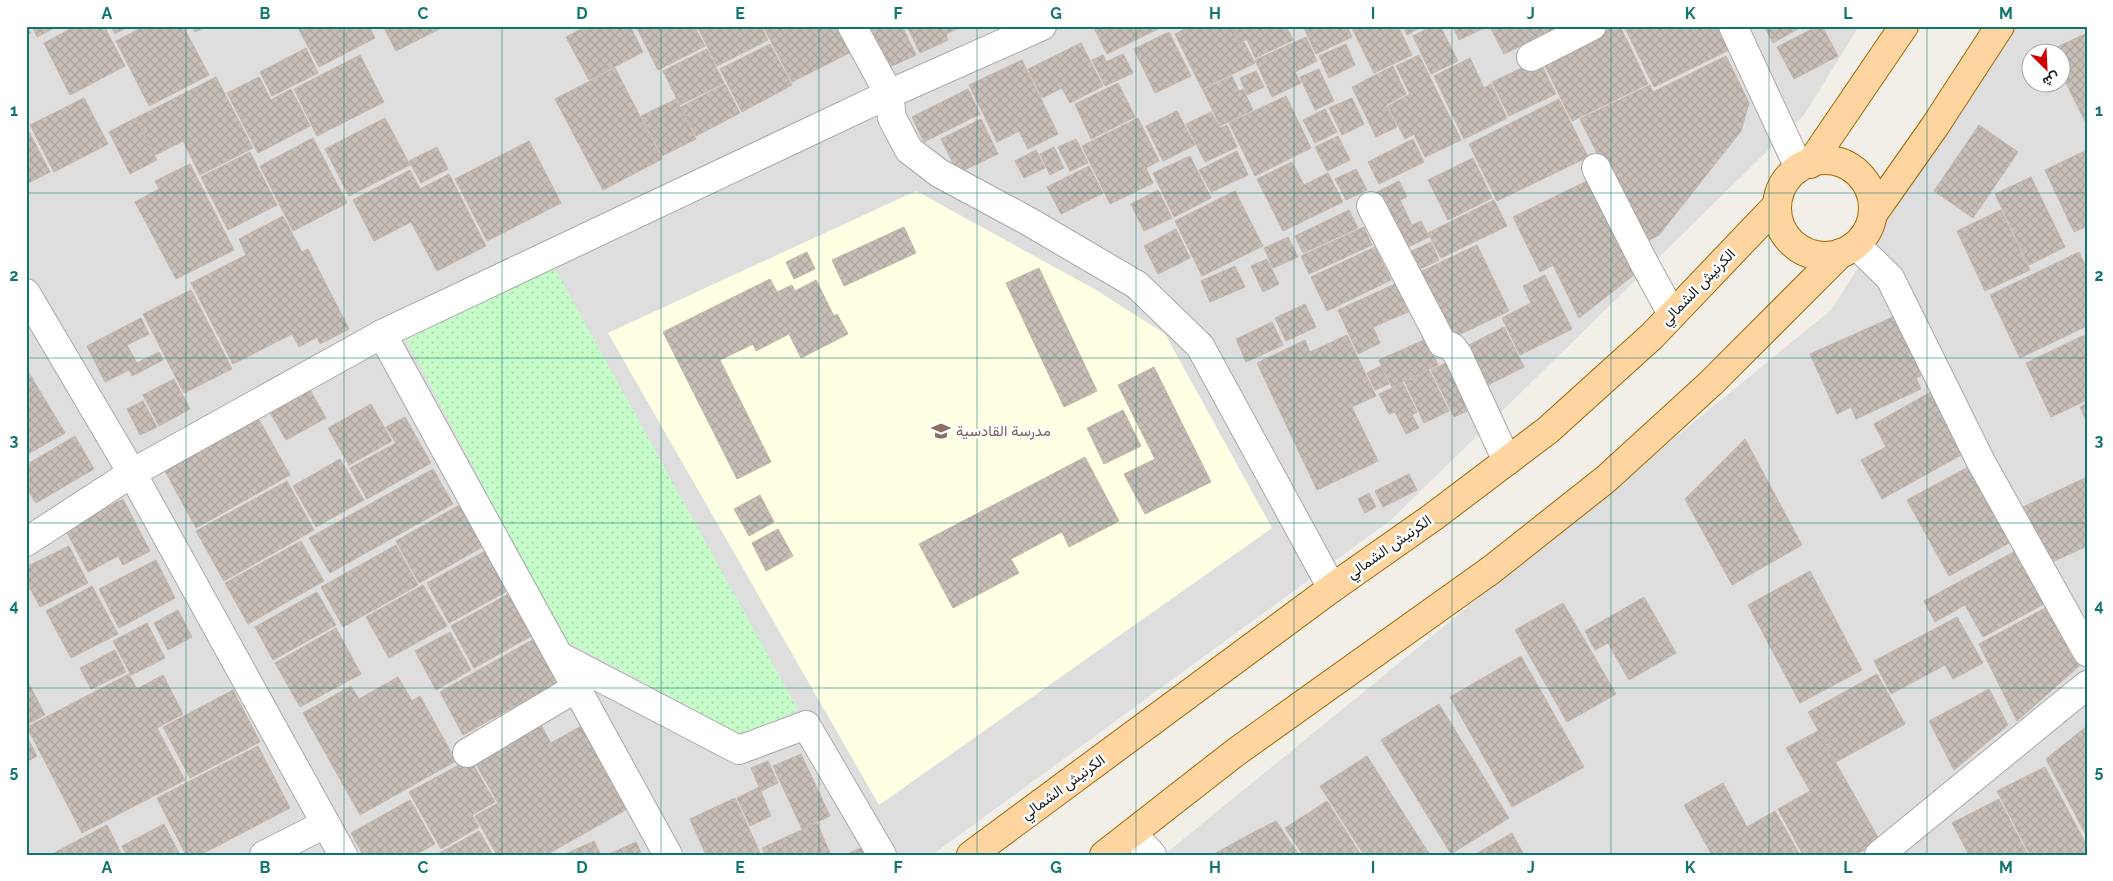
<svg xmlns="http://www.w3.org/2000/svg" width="2113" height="881" font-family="Raleway,Vazirmatn,sans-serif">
  <defs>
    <pattern id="park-dots" width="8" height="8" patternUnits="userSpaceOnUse" patternTransform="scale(1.25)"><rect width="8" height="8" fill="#c5fbc9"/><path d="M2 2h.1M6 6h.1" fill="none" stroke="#a9d7ac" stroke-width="1.8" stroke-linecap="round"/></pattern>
    <pattern id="building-cross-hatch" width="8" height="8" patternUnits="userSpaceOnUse" patternTransform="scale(1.25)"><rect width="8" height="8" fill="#c7beb7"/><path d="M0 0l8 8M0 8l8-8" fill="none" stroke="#aba39d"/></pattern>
  </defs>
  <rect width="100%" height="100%" fill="#f2eee8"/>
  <g fill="#dfdede" fill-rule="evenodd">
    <polygon points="26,26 1859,26 1804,115 1391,520 932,855 26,855"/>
    <path d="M2012,26h75v829h-923l667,-545zM2030,52h30v30h-30z"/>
  </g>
  <polygon fill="#ffffe3" points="916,191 1096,290 1165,334 1272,528 879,805 608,333"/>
  <polygon fill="url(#park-dots)" points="553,265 798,710 743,736 563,639 405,337"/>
  <g fill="url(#building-cross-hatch)" stroke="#c4b5a9">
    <polygon points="26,26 31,33 26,36"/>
    <polygon points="32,26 58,26 37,37"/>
    <polygon points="76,26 104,26 125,66 70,95 44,43"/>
    <polygon points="111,26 129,26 115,34"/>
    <polygon points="145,26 183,26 209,75 149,106 116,41"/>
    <polygon points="192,26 207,26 195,32"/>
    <polygon points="297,26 369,26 375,38 319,67"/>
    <polygon points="383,26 445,26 396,51"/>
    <polygon points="587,26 630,26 643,52 589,80 566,37"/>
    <polygon points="636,26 694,26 705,46 658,70"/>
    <polygon points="697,26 761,26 768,40 717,66"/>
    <polygon points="763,26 843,26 855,50 792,82"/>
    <polygon points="870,26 902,26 916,55 890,67"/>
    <polygon points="907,26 963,26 946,34 948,40 920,53"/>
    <polygon points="1093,26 1164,26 1107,54"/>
    <polygon points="1190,26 1231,26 1240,44 1244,42 1255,63 1202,89 1175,34"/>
    <polygon points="1232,26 1286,26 1293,40 1255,58 1247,39 1240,43"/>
    <polygon points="1303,26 1347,26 1352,37 1316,54"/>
    <polygon points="1351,26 1398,26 1412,55 1374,73"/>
    <polygon points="1403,26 1423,26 1407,35"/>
    <polygon points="1433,26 1440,26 1458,61 1431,74 1413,36"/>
    <polygon points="1453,26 1488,26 1459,40"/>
    <polygon points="1496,26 1562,26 1504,54 1491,29"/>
    <polygon points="1611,26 1620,26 1648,84 1572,121 1542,60"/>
    <polygon points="1624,26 1720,26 1731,49 1654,87"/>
    <polygon points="1764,26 1803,26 1773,43"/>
    <polygon points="1818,26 1822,26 1838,56 1794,79 1777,47"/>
    <polygon points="1169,32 1191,76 1155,93 1134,49"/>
    <polygon points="2087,33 2087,123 2086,123 2060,71 2060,52 2052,52 2051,50"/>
    <polygon points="1306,37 1317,61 1295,72 1301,83 1272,97 1255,60"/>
    <polygon points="1081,43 1103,86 1070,103 1062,88 1042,98 1028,69"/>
    <polygon points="770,44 792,85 742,112 720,69"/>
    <polygon points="1346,44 1355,65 1329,78 1319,56"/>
    <polygon points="306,48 318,73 272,96 260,72"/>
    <polygon points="707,49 724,83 680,105 663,71"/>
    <polygon points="1123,54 1133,73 1105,86 1092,60 1103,55 1106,62"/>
    <polygon points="360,55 384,102 317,136 294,89"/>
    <polygon points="1419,55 1461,140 1425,157 1414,134 1405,139 1388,106 1410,94 1396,66"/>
    <polygon points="1726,56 1749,103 1741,131 1659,235 1642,244 1580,119 1650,85 1653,92"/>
    <polygon points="1470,58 1484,88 1491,84 1507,118 1464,139 1434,76"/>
    <polygon points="1022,60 1058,134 1028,149 1019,131 997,142 969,85"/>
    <polygon points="1539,60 1556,94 1509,116 1492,82"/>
    <polygon points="1393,66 1406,94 1386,105 1397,127 1376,137 1352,87"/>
    <polygon points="615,68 662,159 603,190 555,99"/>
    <polygon points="1319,69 1334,101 1315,110 1300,77"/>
    <polygon points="1256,71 1264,87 1247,95 1240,78"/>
    <polygon points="1232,76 1239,91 1243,89 1253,110 1220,126 1203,90"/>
    <polygon points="216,77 253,148 200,175 183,141 155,155 136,118"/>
    <polygon points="259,77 271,100 291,89 310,126 258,153 227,93"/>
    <polygon points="1118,83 1135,117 1091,139 1075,104"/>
    <polygon points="725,84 740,113 696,136 681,107"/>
    <polygon points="968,89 980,114 924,142 912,117"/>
    <polygon points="1286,96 1311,148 1255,176 1229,123"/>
    <polygon points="84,98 108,144 54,172 30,125"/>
    <polygon points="1352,98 1364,124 1342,135 1329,108"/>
    <polygon points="676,99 696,139 662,156 641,116"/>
    <polygon points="1559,99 1588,157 1497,201 1469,144"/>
    <polygon points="1325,109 1337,132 1315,143 1303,120"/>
    <polygon points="1177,111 1195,145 1163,161 1146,126"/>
    <polygon points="1211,112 1220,128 1227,125 1237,147 1205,162 1186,124"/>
    <polygon points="135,118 157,160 130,174 109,132"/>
    <polygon points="385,118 410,165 349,196 325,149"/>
    <polygon points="1138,118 1159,161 1146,168 1153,183 1110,204 1082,146"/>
    <polygon points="981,119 998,154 958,173 941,139"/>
    <polygon points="1979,125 2018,152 1973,218 1934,191"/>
    <polygon points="26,126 50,172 26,184"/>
    <polygon points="1338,136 1350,160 1327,171 1315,147"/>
    <polygon points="313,138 347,203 293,231 260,166"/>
    <polygon points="1076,139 1088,163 1070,171 1058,147"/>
    <polygon points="1413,139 1424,162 1379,184 1368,162"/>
    <polygon points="529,141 561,203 487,241 455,179"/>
    <polygon points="437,147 448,169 421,183 409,161"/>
    <polygon points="1054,147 1064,168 1050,175 1040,154"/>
    <polygon points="1036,150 1045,168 1024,178 1015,161"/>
    <polygon points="2087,150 2087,226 2074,232 2045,170"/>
    <polygon points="1237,151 1248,175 1211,192 1199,170"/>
    <polygon points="250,152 277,205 228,230 201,177"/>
    <polygon points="1190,156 1211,198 1174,217 1153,173"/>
    <polygon points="1473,158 1492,198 1448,220 1428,180"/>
    <polygon points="1292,162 1304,185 1328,173 1343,202 1283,231 1257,179"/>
    <polygon points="190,164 234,250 176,279 135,202 159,189 155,181"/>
    <polygon points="1089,166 1103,193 1061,214 1047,187"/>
    <polygon points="1356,169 1367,190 1346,200 1335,179"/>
    <polygon points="410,170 420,189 449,174 486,246 437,271 411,222 374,241 353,200"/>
    <polygon points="2031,177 2065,247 2029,265 1995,194"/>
    <polygon points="1589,180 1635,274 1579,318 1553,265 1540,272 1513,217"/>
    <polygon points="1399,181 1407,197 1400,200 1412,225 1421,221 1429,237 1400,251 1373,194"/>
    <polygon points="1158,190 1172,218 1144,231 1131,204"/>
    <polygon points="1235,191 1263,246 1202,276 1175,221"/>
    <polygon points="1494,200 1507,226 1441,258 1428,233"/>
    <polygon points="1349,210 1358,228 1303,253 1295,236"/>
    <polygon points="2001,210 2030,270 1985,291 1957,231"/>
    <polygon points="283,216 302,252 308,249 349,329 320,344 317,337 299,347 292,334 233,364 191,283 246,255 239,239"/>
    <polygon points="904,227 916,253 844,286 832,260"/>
    <polygon points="1364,227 1372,245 1309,274 1301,256"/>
    <polygon points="1176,229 1190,258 1158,274 1144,246"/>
    <polygon points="1288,237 1298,257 1273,268 1264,248"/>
    <polygon points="1431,242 1439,260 1412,273 1403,255"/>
    <polygon points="1477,245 1509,311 1446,341 1414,275"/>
    <polygon points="1375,247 1391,280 1327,311 1311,277"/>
    <polygon points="807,252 815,269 794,279 786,262"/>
    <polygon points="2079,252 2087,269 2087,326 2020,358 1990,295"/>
    <polygon points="1267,259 1279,284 1263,292 1251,266"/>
    <polygon points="1235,266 1245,287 1210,302 1201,281"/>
    <polygon points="1039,268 1097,391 1064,407 1006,283"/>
    <polygon points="1545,275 1572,329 1520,355 1502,318 1531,303 1523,286"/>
    <polygon points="770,279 777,292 792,285 795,291 816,280 834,316 837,314 848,334 801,358 789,334 756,351 753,344 720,360 771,462 737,479 663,332"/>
    <polygon points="1395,284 1408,312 1373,327 1380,343 1358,354 1338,310"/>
    <polygon points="191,290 232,369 184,393 143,314"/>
    <polygon points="1305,304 1316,327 1286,341 1275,318"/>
    <polygon points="1902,313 1929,372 1916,378 1921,389 1856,419 1851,407 1837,414 1810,354"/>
    <polygon points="141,318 149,334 127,345 137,363 159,352 163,360 132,376 129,370 105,382 87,346"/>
    <polygon points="1272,322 1283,345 1246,362 1236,339"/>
    <polygon points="1504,327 1524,367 1484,387 1465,347"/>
    <polygon points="2087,334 2087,400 2051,417 2026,363"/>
    <polygon points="1347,335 1376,396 1352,407 1378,461 1317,490 1257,363 1305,340 1310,352"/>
    <polygon points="1426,339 1438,365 1392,387 1379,360"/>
    <polygon points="1456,358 1478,406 1454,417 1431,370"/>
    <polygon points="1381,366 1389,384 1375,390 1367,373"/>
    <polygon points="1154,367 1211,482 1145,514 1124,474 1155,459 1118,385"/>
    <polygon points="26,368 65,433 26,455"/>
    <polygon points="1429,370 1449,411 1424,423 1405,382"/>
    <polygon points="174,379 190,409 159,426 143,395"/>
    <polygon points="1403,383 1417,412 1412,415 1419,428 1406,434 1395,412 1389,414 1379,394"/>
    <polygon points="308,386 326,418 286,440 268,409"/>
    <polygon points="1936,389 1970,450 1882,499 1861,460 1886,447 1874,424"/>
    <polygon points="143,401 157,427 140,435 127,409"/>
    <polygon points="2087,403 2087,422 2080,407"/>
    <polygon points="371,404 392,441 349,465 328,428"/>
    <polygon points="1123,410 1141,446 1104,464 1087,428"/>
    <polygon points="405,417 431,463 367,499 350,468 396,443 386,427"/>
    <polygon points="258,418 290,475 196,528 165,471"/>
    <polygon points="75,436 94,469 36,503 26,487 26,465"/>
    <polygon points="1745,439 1802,545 1732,585 1685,499"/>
    <polygon points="1085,457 1119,521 1069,547 1062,532 1011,559 1019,573 953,608 919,544"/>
    <polygon points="340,459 364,500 316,527 293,486"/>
    <polygon points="1970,466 2011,542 1949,576 1907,500"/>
    <polygon points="433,469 453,504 330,573 309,538"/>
    <polygon points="1409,474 1417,490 1383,507 1375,491"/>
    <polygon points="2085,478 2087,546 2048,564 2021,508"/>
    <polygon points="287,481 314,530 224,581 196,531"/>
    <polygon points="1369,493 1376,507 1365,513 1358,499"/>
    <polygon points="760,495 774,522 749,536 734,509"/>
    <polygon points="123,499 150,551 123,565 118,556 88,572 65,529"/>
    <polygon points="463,503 486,545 419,583 396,541"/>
    <polygon points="778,529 793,556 766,571 752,543"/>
    <polygon points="301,541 324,581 248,624 225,583"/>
    <polygon points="396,545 418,585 343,627 321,587"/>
    <polygon points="69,546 88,583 40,607 26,581 26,567"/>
    <polygon points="489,549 511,589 449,623 427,583"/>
    <polygon points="2015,551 2044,604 1983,637 1965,605 1935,622 1924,601"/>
    <polygon points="156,560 175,598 119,628 99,589"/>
    <polygon points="1810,571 1862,670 1800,703 1748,605"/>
    <polygon points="423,585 447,626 389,658 366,617"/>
    <polygon points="92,586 118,634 71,658 46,611"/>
    <polygon points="317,592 336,625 273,660 255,627"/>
    <polygon points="510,593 533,635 474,668 451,626"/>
    <polygon points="1644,597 1676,653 1629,680 1608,643 1595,650 1585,631"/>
    <polygon points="1563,603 1616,694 1567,722 1515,630"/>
    <polygon points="2047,607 2079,666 2017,721 1979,644"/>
    <polygon points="178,610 192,637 168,650 154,623"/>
    <polygon points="1957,617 1983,663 1953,679 1945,665 1891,694 1874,661"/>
    <polygon points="147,623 165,658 131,675 113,641"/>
    <polygon points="336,628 361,674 300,707 275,663"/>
    <polygon points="450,632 471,670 436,690 415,651"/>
    <polygon points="534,639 558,682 463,735 440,692"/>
    <polygon points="115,650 126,672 91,689 80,668"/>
    <polygon points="1521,656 1584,767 1512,807 1450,697"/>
    <polygon points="129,674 137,689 163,675 183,714 157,728 185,780 82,833 27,727"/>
    <polygon points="1877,674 1905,724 1836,762 1808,712"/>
    <polygon points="398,677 412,701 420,696 456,761 360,815 303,713 351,686 359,699"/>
    <polygon points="26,678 45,715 26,725"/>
    <polygon points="1989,689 2008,725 1954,770 1929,721"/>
    <polygon points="233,690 260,742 190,778 163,727"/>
    <polygon points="1439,704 1509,818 1451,854 1381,740"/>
    <polygon points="537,718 551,743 583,725 629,808 546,855 497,855 475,816 498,803 471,755"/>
    <polygon points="2087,726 2087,837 2046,759"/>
    <polygon points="1818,731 1880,841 1855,855 1803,855 1778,809 1810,791 1786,748"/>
    <polygon points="26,735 37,756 26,762"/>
    <polygon points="258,746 290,808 200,855 186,855 157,798"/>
    <polygon points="801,754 830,816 802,829 773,766"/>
    <polygon points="1367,756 1430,855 1364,855 1320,786"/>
    <polygon points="470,759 495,802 472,815 479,827 441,849 409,792"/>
    <polygon points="768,761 778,783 761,791 751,768"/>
    <polygon points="2045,767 2087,846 2087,855 2030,855 1997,791"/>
    <polygon points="1723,783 1747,827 1775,811 1800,855 1712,855 1684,805"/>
    <polygon points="759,787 771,816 750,826 737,798"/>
    <polygon points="735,798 761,855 706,855 690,819"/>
    <polygon points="1999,799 2028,855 1969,855 1952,823"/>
    <polygon points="410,800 435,844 415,855 363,855 351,833"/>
    <polygon points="1327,801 1361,855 1303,855 1285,828"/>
    <polygon points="1276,821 1299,855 1212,855 1256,831"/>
    <polygon points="817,823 831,855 765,855 762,848"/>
    <polygon points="164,824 180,855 126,855 122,846"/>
    <polygon points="107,825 122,855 50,855"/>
    <polygon points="479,831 493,855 436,855"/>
    <polygon points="1512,833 1524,855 1474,855"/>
    <polygon points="594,841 601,855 563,855"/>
    <polygon points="636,842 642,855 607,855"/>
    <polygon points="863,847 867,855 845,855"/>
  </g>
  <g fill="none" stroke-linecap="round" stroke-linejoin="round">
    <g stroke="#a8a8a8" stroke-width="30">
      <g id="minor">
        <polyline points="1042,26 889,94 892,118 909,150 939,173 1028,221 1137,285 1200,346 1332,588"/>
        <polyline points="1733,26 1799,168"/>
        <polyline points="1531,57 1592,26"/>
        <polyline points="1596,168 1643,261 1672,314"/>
        <polyline points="1371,206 1442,343 1452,347 1458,355 1507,461"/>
        <polyline points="1856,245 1890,278 1981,462 2087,652"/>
        <polyline points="26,293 132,473 343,855"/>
        <polyline points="26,542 132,473 382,334"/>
        <polyline points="559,656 739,750 806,725 882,855"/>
        <polyline points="467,753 576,688"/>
        <polyline points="1133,834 1152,855"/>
        <polyline points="264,855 325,824"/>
        <polyline points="668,855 382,334 889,94 852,26"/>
        <polyline points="1879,855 2087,685"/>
      </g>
    </g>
    <g stroke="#9e6800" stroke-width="30">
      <g id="major">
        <circle cx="1825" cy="208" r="48"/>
        <polyline points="1810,164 1904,26"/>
        <polyline points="1873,214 1935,126 2000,26"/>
        <polyline points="971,855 1332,588 1433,517 1548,430 1652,336 1777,205"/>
        <polyline points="1104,855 1236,752 1491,570 1606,479 1711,383 1841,253"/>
      </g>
    </g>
    <use href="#minor" stroke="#fff" stroke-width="28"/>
    <use href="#major" stroke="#fed4a0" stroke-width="28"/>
  </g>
  <path fill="none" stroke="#0f766e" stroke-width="1" stroke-opacity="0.55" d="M186,26v829M344,26v829M502,26v829M661,26v829M819,26v829M977,26v829M1136,26v829M1294,26v829M1452,26v829M1611,26v829M1769,26v829M1927,26v829M26,193h2061M26,358h2061M26,523h2061M26,688h2061"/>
  <defs>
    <g id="school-bare" transform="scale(1.5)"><path d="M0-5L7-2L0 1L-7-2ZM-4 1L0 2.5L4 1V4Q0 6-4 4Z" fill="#8d6e63" stroke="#fff" stroke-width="2.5" paint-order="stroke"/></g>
  </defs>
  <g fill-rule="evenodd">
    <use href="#school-bare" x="941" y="431"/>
  </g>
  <g text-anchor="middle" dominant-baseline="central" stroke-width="5" stroke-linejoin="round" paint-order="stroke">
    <g font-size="15" fill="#212121" stroke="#fff">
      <text transform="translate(1698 287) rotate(-46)">الكرنيش الشمالي</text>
      <text transform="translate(1389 547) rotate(-35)">الكرنيش الشمالي</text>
      <text transform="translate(1063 787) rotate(-36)">الكرنيش الشمالي</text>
    </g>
    <g font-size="15" fill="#785e54" stroke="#fff" text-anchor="start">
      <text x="956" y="431">مدرسة القادسية</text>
    </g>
  </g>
  <rect width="2113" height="881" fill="none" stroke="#ffffff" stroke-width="55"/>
  <g transform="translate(2046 68) rotate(156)"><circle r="24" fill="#ffffff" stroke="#a6a6a6"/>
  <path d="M0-4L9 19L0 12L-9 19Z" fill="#d20003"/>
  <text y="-8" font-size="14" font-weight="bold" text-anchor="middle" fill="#212121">ش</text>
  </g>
  <rect x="28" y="28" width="2058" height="826" fill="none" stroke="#0f766e" stroke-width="2"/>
  <g font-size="16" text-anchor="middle" font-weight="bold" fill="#0f766e">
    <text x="107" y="19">A</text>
    <text x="265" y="19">B</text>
    <text x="423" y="19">C</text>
    <text x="582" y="19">D</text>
    <text x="740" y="19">E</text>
    <text x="898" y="19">F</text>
    <text x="1056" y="19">G</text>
    <text x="1215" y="19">H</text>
    <text x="1373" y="19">I</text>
    <text x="1531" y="19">J</text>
    <text x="1690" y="19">K</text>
    <text x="1848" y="19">L</text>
    <text x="2006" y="19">M</text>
    <text x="14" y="116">1</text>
    <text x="2099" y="116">1</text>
    <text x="14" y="281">2</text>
    <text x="2099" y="281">2</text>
    <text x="14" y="446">3</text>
    <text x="2099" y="446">3</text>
    <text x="14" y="611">4</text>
    <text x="2099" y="611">4</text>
    <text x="14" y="777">5</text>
    <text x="2099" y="777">5</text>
    <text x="107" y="873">A</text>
    <text x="265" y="873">B</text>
    <text x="423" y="873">C</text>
    <text x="582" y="873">D</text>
    <text x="740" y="873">E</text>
    <text x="898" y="873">F</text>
    <text x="1056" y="873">G</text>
    <text x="1215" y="873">H</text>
    <text x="1373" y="873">I</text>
    <text x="1531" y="873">J</text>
    <text x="1690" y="873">K</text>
    <text x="1848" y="873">L</text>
    <text x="2006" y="873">M</text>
  </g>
</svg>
